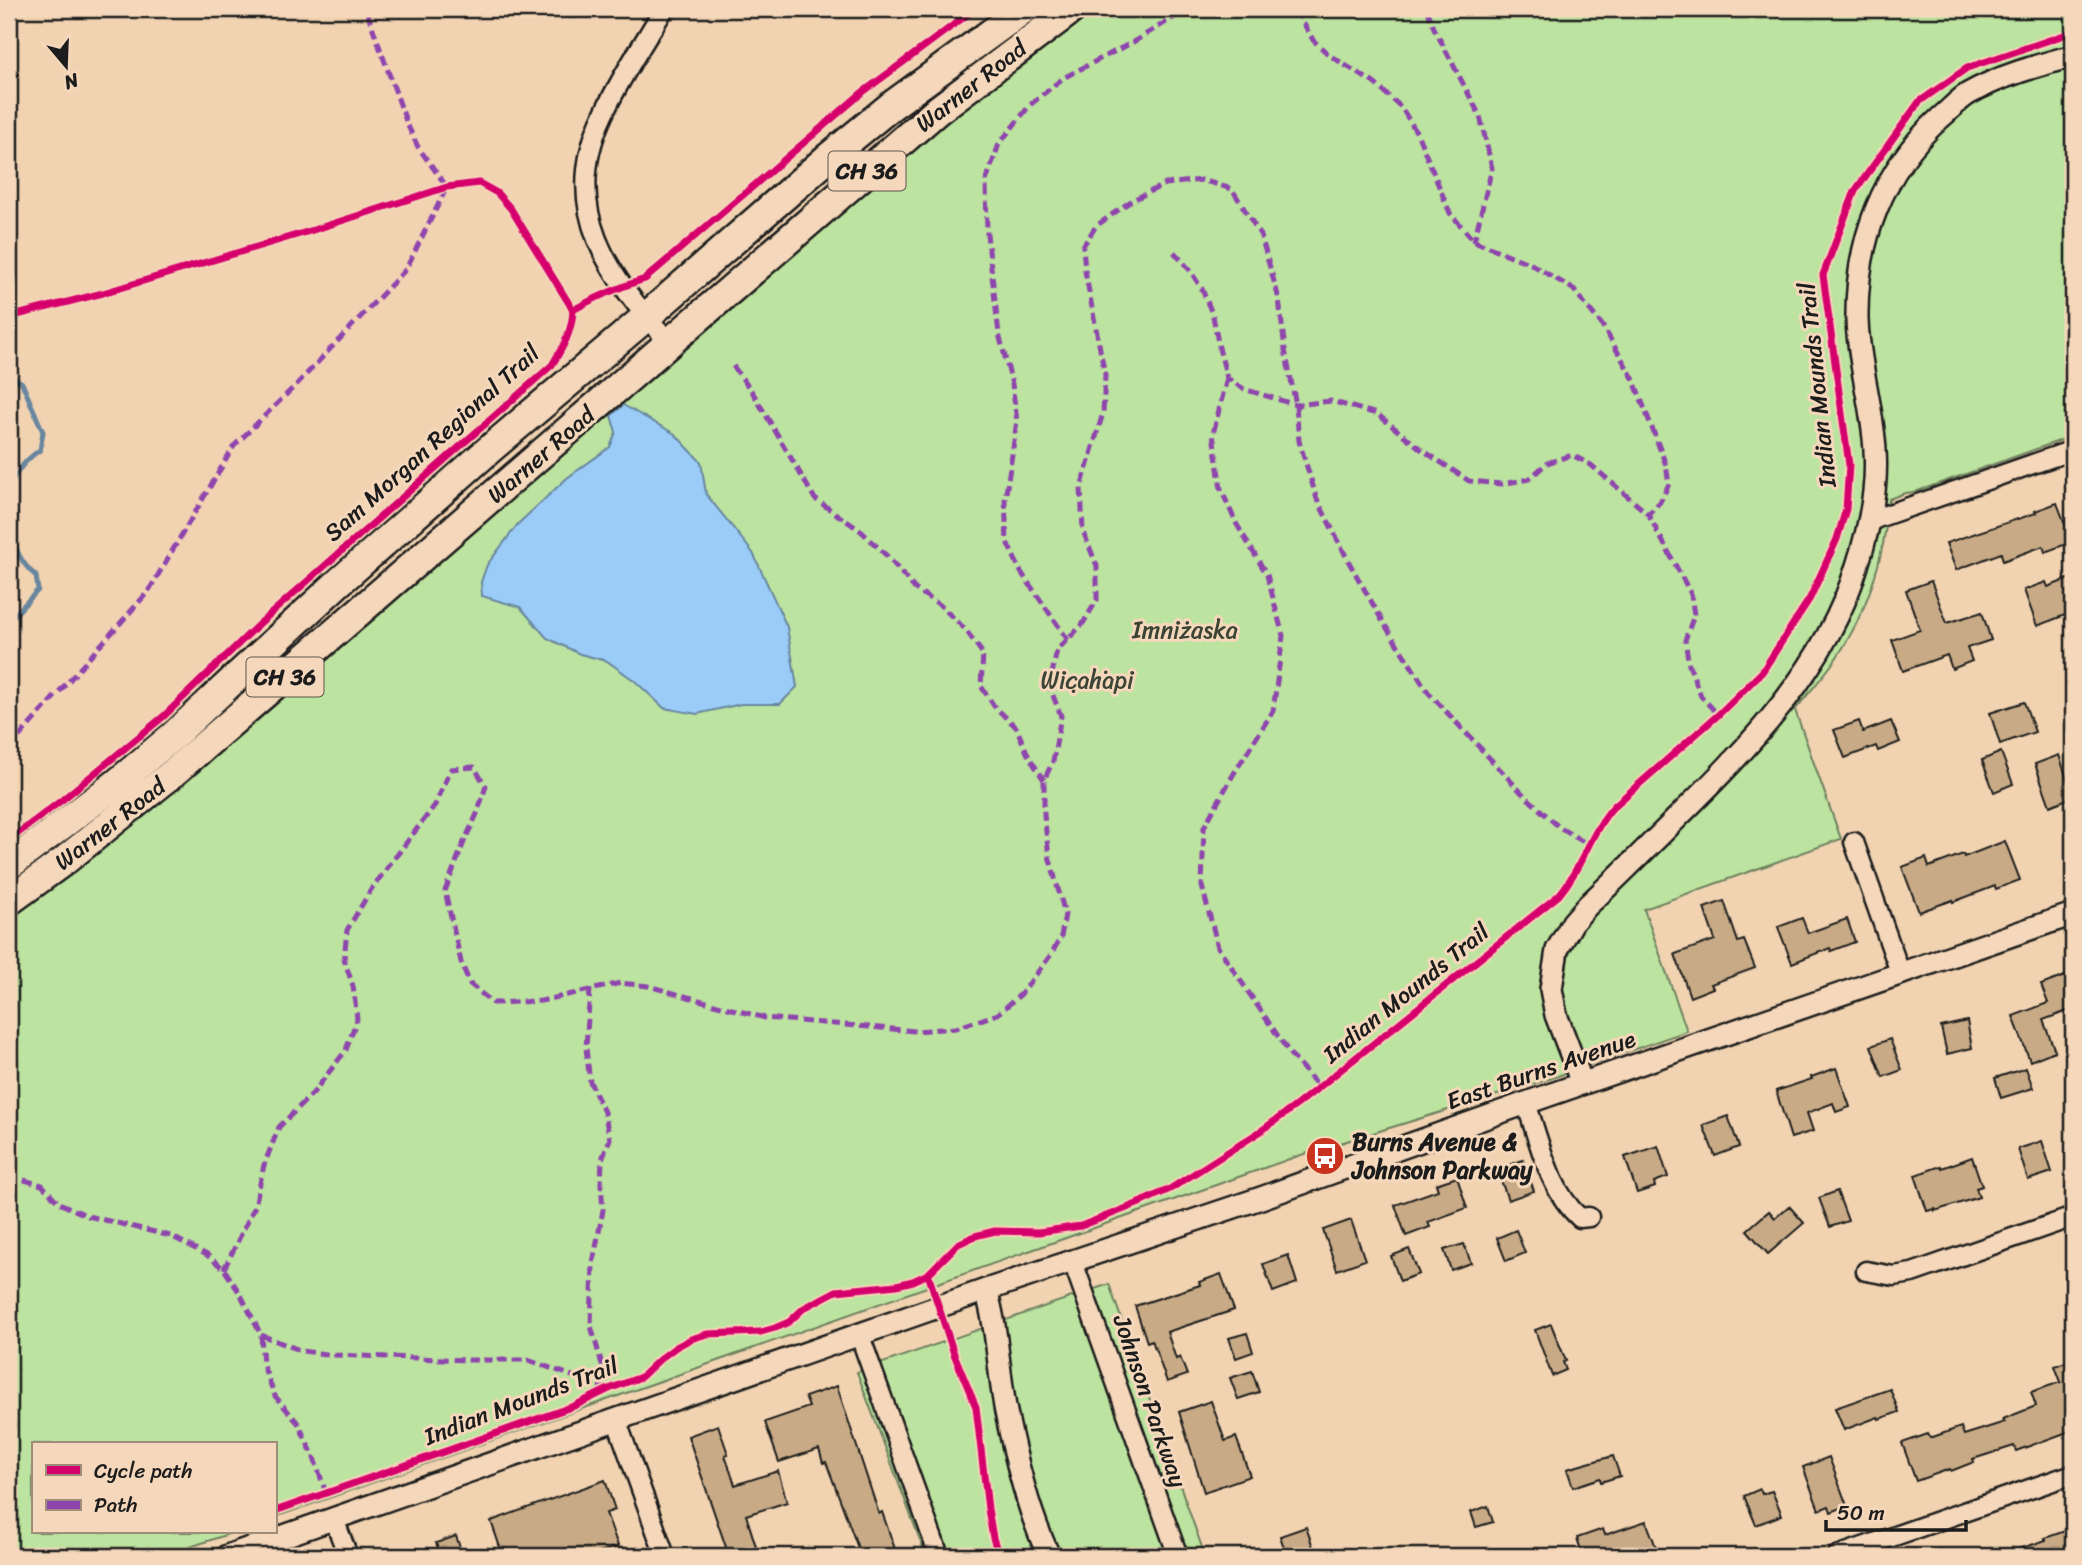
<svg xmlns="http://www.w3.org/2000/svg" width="2082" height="1565" font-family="Sriracha,sans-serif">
  <rect width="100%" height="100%" fill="#f1d3b1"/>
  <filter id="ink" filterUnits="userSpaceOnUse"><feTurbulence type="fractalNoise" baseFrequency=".0143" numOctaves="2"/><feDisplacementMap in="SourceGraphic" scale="14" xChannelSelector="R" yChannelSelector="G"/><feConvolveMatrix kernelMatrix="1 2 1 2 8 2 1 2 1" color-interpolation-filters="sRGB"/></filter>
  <g filter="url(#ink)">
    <g fill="#bce39f" stroke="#6c805e" stroke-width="2">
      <path d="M1093,9h980v427l-158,56 -10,1 -16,6c-4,58 -22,116 -56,164 -12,16 -25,31 -38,47l46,129 -197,70 43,122 -138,48 -251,77 -1023,361v-73h-242v88h201l-70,24h-155v-645l935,-793z"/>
      <polygon points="1109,1284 1205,1556 926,1556 857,1372"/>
    </g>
    <g fill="#9bccf7" stroke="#68869f" stroke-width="2">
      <polygon points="558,9 593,9 581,17 569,18"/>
      <polygon points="623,405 675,434 701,462 706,494 753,553 787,627 797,687 780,704 741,704 697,714 664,708 635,681 607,661 580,654 547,638 520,607 482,596 481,582 487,565 518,524 567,478 610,447 616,432 611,416"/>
    </g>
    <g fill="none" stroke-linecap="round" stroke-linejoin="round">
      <g stroke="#68869f" stroke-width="5">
        <path d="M9,375l13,8 21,49 -3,18c-15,10 -23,21 -31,37"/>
        <path d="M9,522c4,22 10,40 27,54l2,14 -29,31"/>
      </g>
    </g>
    <g fill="#c8ab86" stroke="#1c1c1c" stroke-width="2">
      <polygon points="2057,503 2072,542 2045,552 2043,546 2003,561 2001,553 1956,570 1946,543 2036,513 2035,511"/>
      <polygon points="2073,577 2073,612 2037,626 2024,590 2046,582 2048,587"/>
      <polygon points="1931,581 1947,623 1982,612 1991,640 1967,648 1972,661 1952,669 1947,655 1903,671 1892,640 1920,630 1906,590"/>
      <polygon points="2024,702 2035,732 2000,744 1990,713"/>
      <polygon points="1859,721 1863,732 1891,721 1900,742 1878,751 1876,746 1845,758 1834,730"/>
      <polygon points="2001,752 2013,784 1994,792 1982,760"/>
      <polygon points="2059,755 2073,797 2050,806 2035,764"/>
      <polygon points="2005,841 2020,880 1996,889 1995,886 1953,902 1953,900 1919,912 1902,867 1926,858 1929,867 1963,854 1964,857"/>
      <polygon points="1724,901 1738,942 1744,940 1755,968 1711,984 1713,988 1690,997 1675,954 1715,940 1704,908"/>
      <polygon points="1802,918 1808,933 1847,919 1855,942 1831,951 1830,948 1792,963 1778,927"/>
      <polygon points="2073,973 2073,1009 2043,1020 2055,1051 2030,1061 2013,1016 2048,1003 2041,985"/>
      <polygon points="1967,1021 1972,1048 1947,1054 1941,1027"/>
      <polygon points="1890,1039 1902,1070 1883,1077 1871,1046"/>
      <polygon points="1836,1068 1850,1107 1836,1112 1833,1103 1807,1113 1813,1131 1791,1138 1776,1091 1812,1079 1811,1077"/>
      <polygon points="2026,1068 2033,1088 2001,1098 1995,1078"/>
      <polygon points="1728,1116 1739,1147 1715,1156 1703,1125"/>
      <polygon points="2042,1141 2052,1172 2028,1180 2018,1149"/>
      <polygon points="1658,1146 1668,1177 1654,1182 1655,1187 1637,1193 1625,1157"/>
      <polygon points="1972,1157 1982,1186 1976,1188 1979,1197 1935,1211 1935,1209 1927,1211 1915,1175 1941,1166 1942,1168"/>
      <polygon points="1523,1160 1534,1191 1508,1200 1497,1169"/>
      <polygon points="1457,1177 1467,1208 1428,1222 1430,1227 1406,1236 1395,1205 1438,1190 1436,1184"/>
      <polygon points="1837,1191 1848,1221 1830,1227 1819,1198"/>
      <polygon points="1789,1206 1804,1223 1768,1254 1747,1230 1769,1211 1775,1218"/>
      <polygon points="1351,1220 1365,1260 1337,1270 1323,1230"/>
      <polygon points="1516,1230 1525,1253 1506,1261 1497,1238"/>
      <polygon points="1464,1244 1471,1263 1451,1270 1444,1250"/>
      <polygon points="1409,1249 1419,1274 1400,1281 1391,1256"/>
      <polygon points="1288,1255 1297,1283 1273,1292 1263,1264"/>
      <polygon points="1221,1274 1234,1310 1167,1332 1176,1359 1180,1357 1187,1375 1167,1382 1152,1340 1147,1342 1135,1306 1200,1285 1199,1282"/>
      <polygon points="1551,1324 1566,1361 1563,1362 1566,1370 1552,1376 1535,1330"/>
      <polygon points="1247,1333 1253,1352 1236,1358 1229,1338"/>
      <polygon points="2073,1359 2073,1430 2016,1451 2014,1446 1973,1459 1974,1462 1951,1471 1950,1469 1916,1481 1902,1443 1928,1434 1930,1438 1961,1427 1964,1435 2005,1422 2003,1419 2036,1406 2031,1392 2061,1382 2055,1366"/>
      <polygon points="1252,1371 1259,1392 1238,1399 1230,1378"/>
      <polygon points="837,1386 879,1514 882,1512 895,1549 872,1556 861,1556 826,1462 823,1463 819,1449 779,1462 765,1422 809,1407 805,1397"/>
      <polygon points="1890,1389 1899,1412 1879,1419 1878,1417 1844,1430 1835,1408"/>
      <polygon points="1211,1401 1225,1441 1236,1437 1250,1476 1204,1492 1179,1412"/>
      <polygon points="718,1425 728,1454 725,1455 735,1485 778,1471 782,1485 787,1502 746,1515 759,1556 729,1556 688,1436"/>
      <polygon points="1613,1456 1620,1476 1601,1482 1600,1478 1573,1487 1567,1469"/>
      <polygon points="1829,1457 1847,1506 1831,1512 1829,1506 1819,1510 1803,1467"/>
      <polygon points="605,1480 615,1510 606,1513 618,1546 599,1553 600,1556 503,1556 491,1521"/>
      <polygon points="1760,1489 1762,1494 1772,1491 1782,1515 1756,1525 1744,1496"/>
      <polygon points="1488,1506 1493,1522 1476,1527 1471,1512"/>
      <polygon points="1646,1521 1656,1547 1629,1556 1583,1556 1577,1538 1603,1529 1605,1535"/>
      <polygon points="1306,1527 1313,1547 1287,1556 1280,1536"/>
      <polygon points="2068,1530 2073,1544 2073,1556 2007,1556 2007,1553 2046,1540 2045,1538"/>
      <polygon points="456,1536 463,1556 441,1556 436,1543"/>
    </g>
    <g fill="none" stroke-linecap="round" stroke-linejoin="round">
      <g stroke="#1c1c1c" stroke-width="23">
        <g id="minor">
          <path d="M664,9c-21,35 -44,69 -61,106 -44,93 5,161 67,228"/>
          <polyline points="1869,521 2073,450"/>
          <polyline points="1854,842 1901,975"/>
          <path d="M1526,1103c13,37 23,88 54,115l9,-1"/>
          <polyline points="1073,1262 1178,1556"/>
          <polyline points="1866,1271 1894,1276 1912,1273 2073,1217"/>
          <polyline points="860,1336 939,1556"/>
          <polyline points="616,1419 665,1556"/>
          <polyline points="334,1519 348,1556"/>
          <polyline points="1837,1556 2073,1474"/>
        </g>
      </g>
      <g stroke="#1c1c1c" stroke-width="26">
        <g id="tertiary">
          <path d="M1582,1083l-26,-68 -5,-26 6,-39 16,-28 15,-17c30,-28 59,-57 88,-86 73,-72 151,-152 181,-253 12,-37 21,-76 18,-115 -2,-44 -17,-88 -18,-132 -1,-78 25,-148 83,-201 9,-7 18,-18 28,-24 31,-18 71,-29 105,-38"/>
          <path d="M986,1290c12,40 12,81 20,122 10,48 22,99 43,144"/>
          <polyline points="227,1556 986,1290 1261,1198 1526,1103 2073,914"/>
        </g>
      </g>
      <g stroke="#1c1c1c" stroke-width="33">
        <g id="trunk">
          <polyline points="9,865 116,784 173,736 338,583 491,448 646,317 830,156 891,106 1024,9"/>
          <polyline points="9,901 64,861 167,778 938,110 1072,9"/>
        </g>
      </g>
      <use href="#minor" stroke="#f5d8bb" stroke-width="18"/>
      <use href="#tertiary" stroke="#f5d8bb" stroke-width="21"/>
      <use href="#trunk" stroke="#f5d8bb" stroke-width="28"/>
      <g stroke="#8e44ad" stroke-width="5" stroke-dasharray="10 5" stroke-linecap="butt">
        <polyline points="1299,9 1300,17 1313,40 1329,55 1374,83 1401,107 1417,133 1450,213 1474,241 1531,264 1573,289 1602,325 1633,378 1666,465 1669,484 1660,502 1648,514"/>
        <polyline points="1427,9 1434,28 1480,116 1492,168 1474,241"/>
        <polyline points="1174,252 1189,269 1202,289 1213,316 1219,348 1227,378 1244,389 1296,405 1331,401 1377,414 1421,449 1469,481 1502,484 1529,479 1547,463 1572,455 1591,465 1648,514 1691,594 1694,615 1685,640 1689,665 1701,696 1718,715"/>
        <polyline points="733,366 753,393 815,499 861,531 889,558 915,589 940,605 965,629 983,654 981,686 994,706 1016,727 1029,757 1044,780"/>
        <polyline points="1227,378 1213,434 1221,489 1236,523 1267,575 1283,636 1273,711 1233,775 1204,827 1202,886 1218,947 1290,1054 1319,1087"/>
        <polyline points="1068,640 1021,572 1007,542 1005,500 1017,421 1012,384 999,334 987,234 986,181 999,144 1030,105 1063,78 1133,42 1188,9"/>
        <polyline points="9,748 148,592 234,446 298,383 406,269 447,187 418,147 407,124 366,9"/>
        <polyline points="590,989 586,1048 590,1082 604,1112 610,1139 602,1159 601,1184 603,1210 593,1263 591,1326 609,1389"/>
        <polyline points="9,1180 21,1179 42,1185 59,1203 88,1216 171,1236 207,1255 224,1269 241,1295 261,1335 263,1365 275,1396 298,1423 313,1455 326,1493"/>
        <polyline points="224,1269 255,1206 264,1165 279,1127 313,1093 346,1050 357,1019 353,986 344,959 347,930 372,888 435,805 451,769 474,767 486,786 477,814 464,842 445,891 461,962 470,984 493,1003 541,1001 621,983 648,986 765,1018 915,1031 956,1028 998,1014 1021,994 1050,956 1061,937 1065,914 1049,856 1044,815 1044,780 1053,761 1061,716 1050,688 1053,669 1057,650 1082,625 1097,600 1097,566 1083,531 1081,488 1103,413 1105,375 1085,271 1083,246 1096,226 1131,201 1165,184 1202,180 1232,189 1261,236 1279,299 1285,350 1296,405 1299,441 1317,499 1350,564 1383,622 1428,692 1522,793 1560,828 1589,845"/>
        <polyline points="261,1335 302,1351 334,1355 469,1360 528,1360 609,1389"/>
      </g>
      <g stroke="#f5d8bb" stroke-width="11">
        <g id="cycleway">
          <path d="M573,310c23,-13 46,-23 72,-31l218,-187 112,-83"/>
          <polyline points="9,317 103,293 310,231 447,187 479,183 497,193 511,209 573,310"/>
          <path d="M9,840l53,-40 102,-84 95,-92 293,-259c11,-18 20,-33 21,-55"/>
          <polyline points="928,1274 954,1354 976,1407 988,1509 993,1538 999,1556"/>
          <path d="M275,1511l299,-105 35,-17 32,-12 19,-18 16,-12 15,-8 16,-5 54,-2 14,-4 14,-6 15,-14 32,-17 61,-6 16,-4 15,-7 30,-30 17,-8 20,-5 44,1 42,-6 56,-22 33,-15 91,-58 37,-27 261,-209c23,-27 31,-62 54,-88l105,-92 44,-43 48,-74 27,-59 9,-30 3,-44 -26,-190 32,-84 64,-89 48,-34 106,-36"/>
        </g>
      </g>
      <use href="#cycleway" stroke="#d6006c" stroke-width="7"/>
    </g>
  </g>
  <defs>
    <g id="bus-disc" transform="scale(2.0125)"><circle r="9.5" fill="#c8321e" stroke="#f5d8bb"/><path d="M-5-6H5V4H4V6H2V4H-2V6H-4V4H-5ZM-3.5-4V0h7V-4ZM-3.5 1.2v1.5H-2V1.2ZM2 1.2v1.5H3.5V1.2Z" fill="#fff"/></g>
  </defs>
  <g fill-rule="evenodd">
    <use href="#bus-disc" x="1325" y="1156"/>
  </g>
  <g text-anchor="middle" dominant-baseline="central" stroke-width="6" stroke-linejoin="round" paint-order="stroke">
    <g fill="#f5d8bb" stroke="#5d544c" stroke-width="2">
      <rect x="828.5" y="151.5" width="77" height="39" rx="5"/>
      <rect x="246.5" y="657.5" width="77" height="39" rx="5"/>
    </g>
    <g font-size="23" font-weight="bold" fill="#1c1c1c">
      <text x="867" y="171">CH 36</text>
      <text x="285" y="677">CH 36</text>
    </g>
    <g font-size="24" fill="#1c1c1c" stroke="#f5d8bb">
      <text transform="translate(971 86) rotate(-38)">Warner Road</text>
      <text transform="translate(1817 385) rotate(-96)">Indian Mounds Trail</text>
      <text transform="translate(432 443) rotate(-42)">Sam Morgan Regional Trail</text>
      <text transform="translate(541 455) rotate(-41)">Warner Road</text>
      <text transform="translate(110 824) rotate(-38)">Warner Road</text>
      <text transform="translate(1406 993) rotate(-39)">Indian Mounds Trail</text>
      <text transform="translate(1541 1070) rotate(-19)">East Burns Avenue</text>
      <text transform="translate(521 1401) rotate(-21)">Indian Mounds Trail</text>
      <text transform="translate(1150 1401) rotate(71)">Johnson Parkway</text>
    </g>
    <g font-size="24" fill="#3c4436" stroke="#f5d8bb">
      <text x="1185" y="630">Imniżaska</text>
      <text x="1087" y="680">Wic̣aḣapi</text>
    </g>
    <g font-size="24" font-weight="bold" fill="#1c1c1c" stroke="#f5d8bb" text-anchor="start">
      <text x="1352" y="1142">Burns Avenue &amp;<tspan x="1352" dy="28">Johnson Parkway</tspan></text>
    </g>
  </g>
  <rect width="2082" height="1565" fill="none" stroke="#f5d8bb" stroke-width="35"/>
  <rect x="18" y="18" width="2047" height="1530" fill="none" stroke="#1c1c1c" stroke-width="2.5" filter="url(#ink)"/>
  <rect x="32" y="1442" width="245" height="91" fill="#f5d8bb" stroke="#9e8d7b" stroke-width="2"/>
  <rect x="46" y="1465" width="35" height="10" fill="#d6006c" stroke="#9e8d7b" stroke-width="2"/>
  <text x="94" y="1478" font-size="21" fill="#1c1c1c">Cycle path</text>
  <rect x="46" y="1500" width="35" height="10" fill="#8e44ad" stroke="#9e8d7b" stroke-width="2"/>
  <text x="94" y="1512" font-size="21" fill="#1c1c1c">Path</text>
  <g transform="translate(66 66) rotate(161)" stroke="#f5d8bb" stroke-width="5" paint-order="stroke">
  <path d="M0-5L12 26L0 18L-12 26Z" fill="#1c1c1c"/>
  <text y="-10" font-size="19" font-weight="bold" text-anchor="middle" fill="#1c1c1c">N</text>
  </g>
  <path d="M1826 1520v10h140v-10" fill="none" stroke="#1c1c1c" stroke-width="3.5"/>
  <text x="1837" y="1520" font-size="21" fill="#1c1c1c" stroke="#f5d8bb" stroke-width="5" paint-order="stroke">50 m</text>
</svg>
